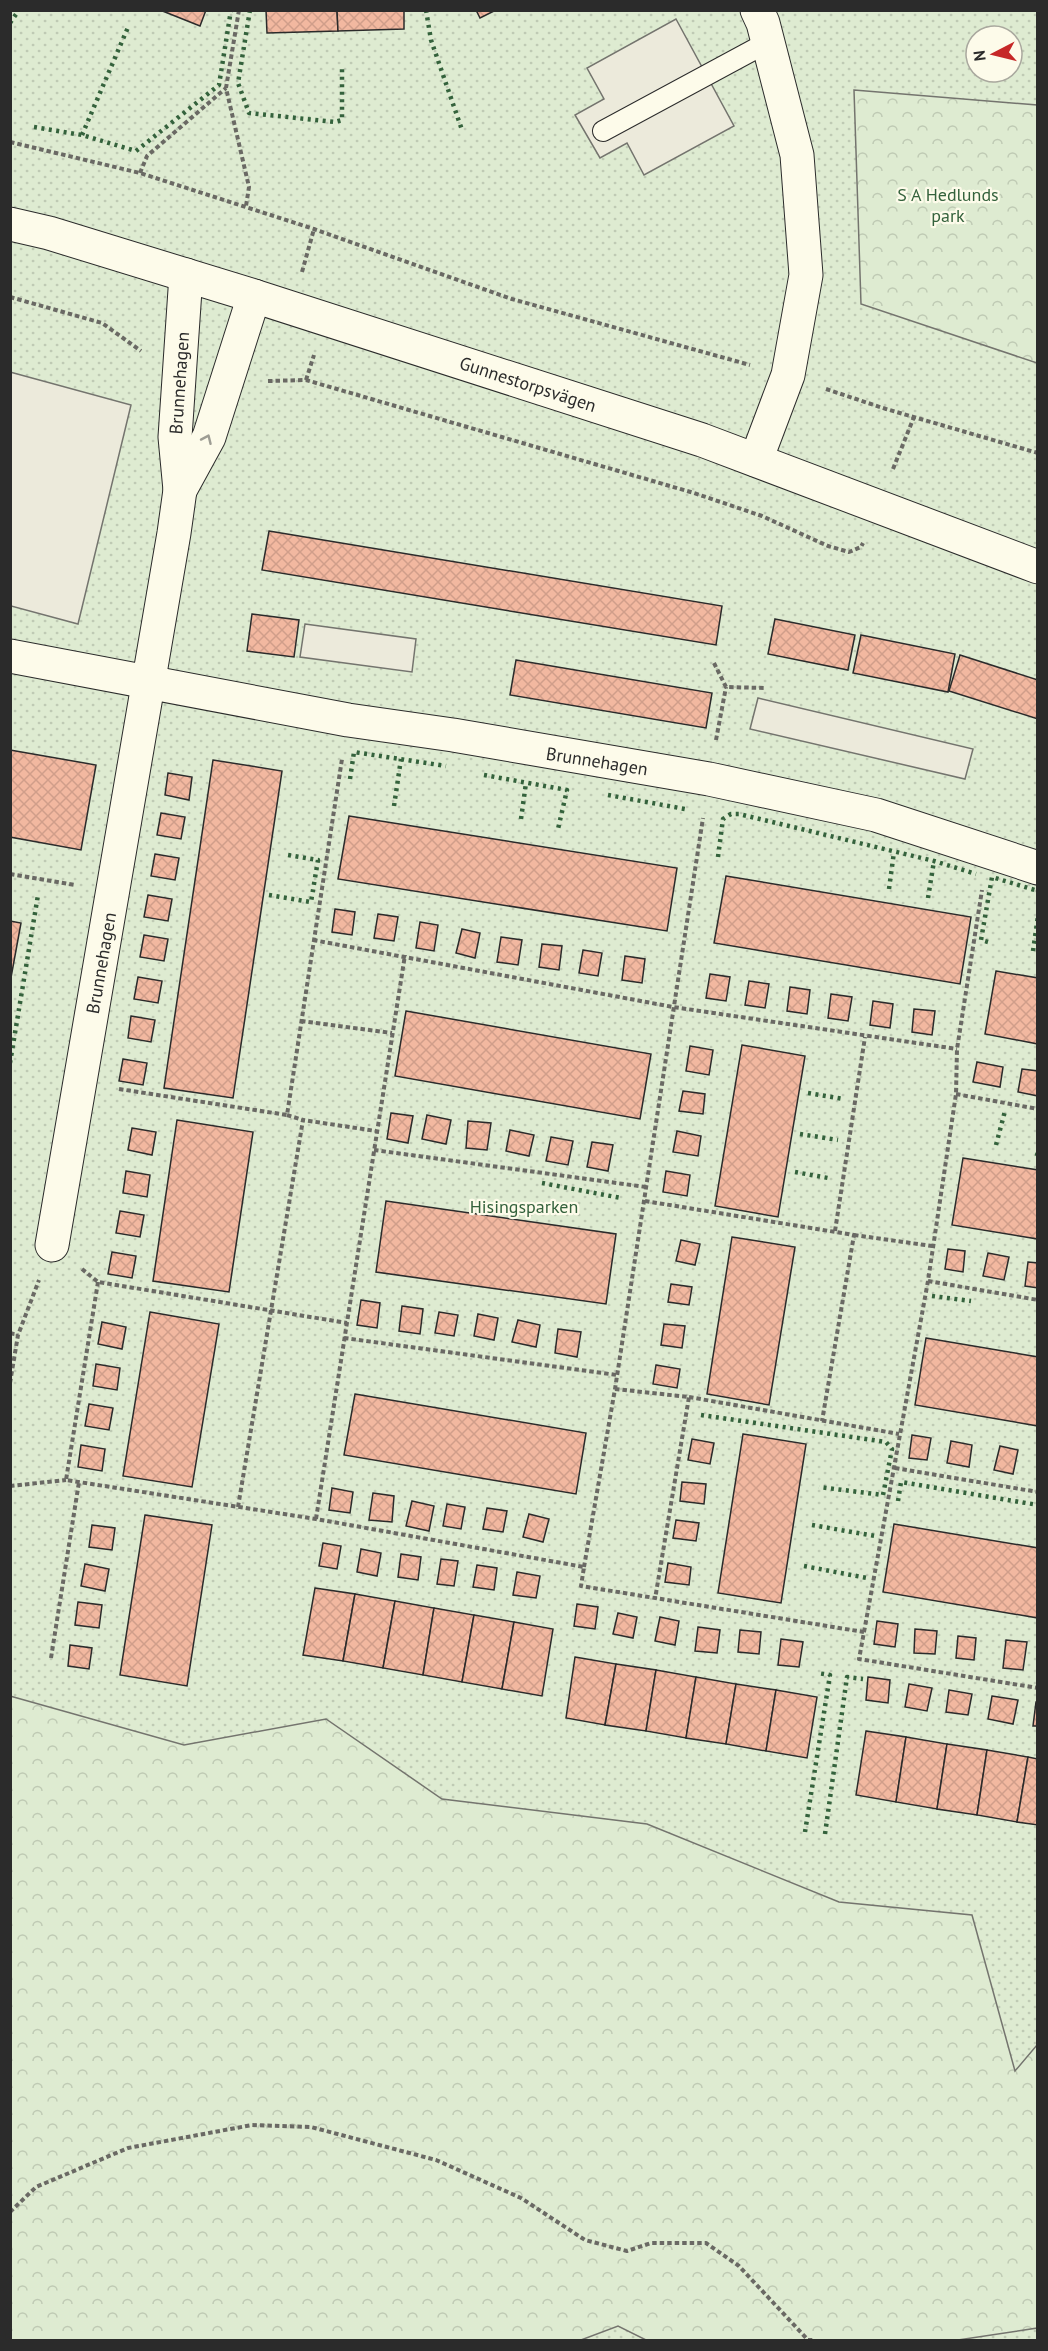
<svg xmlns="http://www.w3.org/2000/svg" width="1048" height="2351" font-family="'PT Sans',sans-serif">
  <defs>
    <pattern id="green-dots" width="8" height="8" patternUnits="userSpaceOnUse" patternTransform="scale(1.5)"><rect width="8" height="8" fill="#deebd1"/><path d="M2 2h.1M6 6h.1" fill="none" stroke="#bfcab4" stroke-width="1.8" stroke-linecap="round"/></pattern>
    <pattern id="forest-crowns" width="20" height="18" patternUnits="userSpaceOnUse" patternTransform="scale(1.5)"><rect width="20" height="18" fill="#deebd1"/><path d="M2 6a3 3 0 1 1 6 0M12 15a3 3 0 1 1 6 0" fill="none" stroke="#bfcab4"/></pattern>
    <pattern id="building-cross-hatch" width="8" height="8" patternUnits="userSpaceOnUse" patternTransform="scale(1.5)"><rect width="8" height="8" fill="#f2b8a0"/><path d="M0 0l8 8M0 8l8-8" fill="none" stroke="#d09e8a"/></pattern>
  </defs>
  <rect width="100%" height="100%" fill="#fdfbea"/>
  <path fill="url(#green-dots)" stroke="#74746e" stroke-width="1.5" fill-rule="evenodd" d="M11,11h1026v2329h-1026zM976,36h36v36h-36z"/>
  <g fill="url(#forest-crowns)" stroke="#74746e" stroke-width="1.5">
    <polygon points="854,90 1037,105 1037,363 861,304"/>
    <polygon points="10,1696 184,1745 326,1719 442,1799 647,1824 839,1902 972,1915 1015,2071 1037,2045 1037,2328 958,2340 646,2340 618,2326 581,2340 11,2340"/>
  </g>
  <g fill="#eceadb" stroke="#74746e" stroke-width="1.5">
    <polygon points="676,19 734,126 644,175 627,143 600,158 575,115 604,99 587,68"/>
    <polygon points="10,372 131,405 78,624 11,606"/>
    <polygon points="305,624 416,639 412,672 300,657"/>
    <polygon points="758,698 973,749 965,779 750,729"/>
  </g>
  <g fill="url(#building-cross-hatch)" stroke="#2b2b2b" stroke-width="1.5">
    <polygon points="160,10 206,10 200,26"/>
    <polygon points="266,10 337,10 338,31 267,33"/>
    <polygon points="337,10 404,10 404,29 338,31"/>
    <polygon points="476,10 496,10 480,18"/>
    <polygon points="269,531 722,606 716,645 262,570"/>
    <polygon points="252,614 299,620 294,657 247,651"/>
    <polygon points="775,619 855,635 848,670 768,654"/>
    <polygon points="861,635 955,654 948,692 853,673"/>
    <polygon points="960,655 1038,680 1038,719 949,691"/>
    <polygon points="516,660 712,693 706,728 510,695"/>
    <polygon points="10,750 96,765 81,850 10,837"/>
    <polygon points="213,760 282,771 233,1098 164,1088"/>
    <polygon points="168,773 192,777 189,800 165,795"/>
    <polygon points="161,813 185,817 181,839 157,835"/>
    <polygon points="349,816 677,868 667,931 338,879"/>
    <polygon points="155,854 179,858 175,880 151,876"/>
    <polygon points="726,876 971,917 960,984 714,943"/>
    <polygon points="148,895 172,899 168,921 144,917"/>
    <polygon points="335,909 355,912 352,935 332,932"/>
    <polygon points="378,914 398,917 394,941 374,938"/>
    <polygon points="10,921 21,923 10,983"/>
    <polygon points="420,922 438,925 434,951 416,948"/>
    <polygon points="462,929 480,933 475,958 456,953"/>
    <polygon points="144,935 168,939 164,961 140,957"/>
    <polygon points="501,937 522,940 518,965 497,962"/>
    <polygon points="542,944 562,946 559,970 539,967"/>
    <polygon points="583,950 602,953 598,976 579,973"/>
    <polygon points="625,956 645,959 642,983 622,980"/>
    <polygon points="996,971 1038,978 1038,1044 985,1034"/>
    <polygon points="710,974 730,977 726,1001 706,998"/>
    <polygon points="138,977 162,981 158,1003 134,999"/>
    <polygon points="749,981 769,984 765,1008 745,1005"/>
    <polygon points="790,987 810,990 807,1014 787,1011"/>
    <polygon points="831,994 852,997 848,1021 828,1018"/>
    <polygon points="873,1001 893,1004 890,1028 870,1025"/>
    <polygon points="914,1009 935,1011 932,1035 912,1032"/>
    <polygon points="406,1011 651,1054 640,1119 395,1076"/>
    <polygon points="131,1016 155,1020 151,1042 128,1038"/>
    <polygon points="742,1045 805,1056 778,1217 715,1206"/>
    <polygon points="690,1046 713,1050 709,1075 686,1071"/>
    <polygon points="123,1059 147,1063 143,1085 119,1081"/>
    <polygon points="977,1062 1003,1067 1000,1087 973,1082"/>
    <polygon points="1022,1069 1038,1071 1038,1096 1018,1092"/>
    <polygon points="683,1091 705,1094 703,1114 679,1111"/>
    <polygon points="391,1113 413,1116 408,1143 387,1139"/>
    <polygon points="427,1115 451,1120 446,1144 422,1139"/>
    <polygon points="177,1120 253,1132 229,1292 153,1281"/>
    <polygon points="468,1121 491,1123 487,1150 466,1148"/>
    <polygon points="132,1128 156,1132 152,1155 128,1150"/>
    <polygon points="510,1130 534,1135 529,1156 506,1151"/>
    <polygon points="677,1131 701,1136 698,1156 673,1152"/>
    <polygon points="551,1137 573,1141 568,1165 546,1161"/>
    <polygon points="592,1142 613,1145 608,1171 587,1167"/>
    <polygon points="963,1158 1038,1170 1038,1239 952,1225"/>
    <polygon points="126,1171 150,1175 147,1197 123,1193"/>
    <polygon points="666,1171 690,1175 687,1196 663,1192"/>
    <polygon points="386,1201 616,1234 606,1304 376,1272"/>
    <polygon points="120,1211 144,1215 140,1237 116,1233"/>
    <polygon points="732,1237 795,1247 769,1405 707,1394"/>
    <polygon points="681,1240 700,1244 695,1265 676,1261"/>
    <polygon points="948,1249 965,1251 963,1272 945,1269"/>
    <polygon points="112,1252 136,1256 132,1278 108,1274"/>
    <polygon points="988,1253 1009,1257 1004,1280 983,1276"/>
    <polygon points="1028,1262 1038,1263 1038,1288 1025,1286"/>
    <polygon points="671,1284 692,1287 689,1305 668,1302"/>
    <polygon points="361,1300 380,1303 377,1328 357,1325"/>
    <polygon points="402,1306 423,1309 420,1334 399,1331"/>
    <polygon points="150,1312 219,1324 192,1487 123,1476"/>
    <polygon points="439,1312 458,1315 454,1336 435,1333"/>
    <polygon points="478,1314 498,1318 494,1340 474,1336"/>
    <polygon points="518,1320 540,1325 536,1347 512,1342"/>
    <polygon points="102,1322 126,1327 122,1349 98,1344"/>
    <polygon points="664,1324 685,1326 682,1348 661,1345"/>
    <polygon points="558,1329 581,1332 577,1357 555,1353"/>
    <polygon points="926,1338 1038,1357 1038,1426 915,1405"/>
    <polygon points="96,1364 120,1368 117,1390 93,1386"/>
    <polygon points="656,1365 680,1369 677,1388 653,1384"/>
    <polygon points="355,1394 586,1433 576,1494 344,1455"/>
    <polygon points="89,1404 113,1408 109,1430 85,1426"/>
    <polygon points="743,1434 806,1444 781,1603 718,1593"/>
    <polygon points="912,1435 931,1438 927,1460 909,1458"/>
    <polygon points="692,1439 714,1443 710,1464 688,1460"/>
    <polygon points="951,1441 972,1445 969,1467 947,1463"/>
    <polygon points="81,1445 105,1449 102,1471 78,1467"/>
    <polygon points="1000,1446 1018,1450 1013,1474 994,1470"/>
    <polygon points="682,1482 706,1484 704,1504 680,1501"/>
    <polygon points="332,1488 353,1492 350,1513 329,1510"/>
    <polygon points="373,1493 394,1496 392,1522 369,1520"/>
    <polygon points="412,1501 434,1506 429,1531 406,1526"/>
    <polygon points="447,1504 465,1507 461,1529 443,1526"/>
    <polygon points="487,1508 507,1511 503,1532 483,1529"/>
    <polygon points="529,1514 549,1519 543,1542 523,1537"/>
    <polygon points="145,1515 212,1525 187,1686 120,1675"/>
    <polygon points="676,1520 699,1523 696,1541 673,1538"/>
    <polygon points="894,1524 1038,1548 1038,1618 883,1592"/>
    <polygon points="92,1525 115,1528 112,1550 89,1547"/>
    <polygon points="323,1543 341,1546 337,1569 319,1566"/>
    <polygon points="361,1549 381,1553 377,1576 357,1572"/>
    <polygon points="401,1554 421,1557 418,1580 398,1577"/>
    <polygon points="441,1559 458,1561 454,1586 437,1584"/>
    <polygon points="668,1563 691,1567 689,1585 665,1582"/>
    <polygon points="85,1564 109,1569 105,1591 81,1586"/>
    <polygon points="477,1565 497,1568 494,1590 473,1587"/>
    <polygon points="517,1572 540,1576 536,1598 513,1595"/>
    <polygon points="315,1588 355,1594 343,1661 303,1655"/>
    <polygon points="355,1594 395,1601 383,1668 343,1661"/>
    <polygon points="395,1601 434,1608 423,1675 383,1668"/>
    <polygon points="78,1602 102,1605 99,1628 75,1625"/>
    <polygon points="577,1604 598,1607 595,1629 574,1626"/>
    <polygon points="434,1608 474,1615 462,1682 423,1675"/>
    <polygon points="618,1613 637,1617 633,1638 613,1634"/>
    <polygon points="474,1615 514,1622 502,1689 462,1682"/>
    <polygon points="660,1617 679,1621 675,1645 655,1641"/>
    <polygon points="877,1621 898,1624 895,1647 874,1644"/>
    <polygon points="514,1622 553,1629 542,1696 502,1689"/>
    <polygon points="698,1627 720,1630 717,1653 695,1651"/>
    <polygon points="915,1629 937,1631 935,1654 914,1653"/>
    <polygon points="740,1630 761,1632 759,1654 738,1652"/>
    <polygon points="958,1636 976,1638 974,1660 956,1658"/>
    <polygon points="781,1639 803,1642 799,1667 778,1665"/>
    <polygon points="1006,1640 1027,1642 1023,1670 1003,1668"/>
    <polygon points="70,1645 92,1648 89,1669 68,1666"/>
    <polygon points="575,1657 616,1664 605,1725 566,1718"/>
    <polygon points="616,1664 656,1670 646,1731 605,1725"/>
    <polygon points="656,1670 696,1677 686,1738 646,1731"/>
    <polygon points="696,1677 736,1684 726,1744 686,1738"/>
    <polygon points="868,1677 890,1680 888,1703 866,1700"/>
    <polygon points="736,1684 776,1690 766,1751 726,1744"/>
    <polygon points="909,1684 932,1688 927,1711 905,1707"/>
    <polygon points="776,1690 817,1697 807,1758 766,1751"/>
    <polygon points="949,1690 972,1694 968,1715 946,1712"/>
    <polygon points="992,1696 1018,1700 1013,1724 988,1719"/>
    <polygon points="1036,1702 1038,1702 1038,1726 1033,1726"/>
    <polygon points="866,1731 906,1737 896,1802 856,1795"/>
    <polygon points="906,1737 947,1744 937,1809 896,1802"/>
    <polygon points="947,1744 987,1750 977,1815 937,1809"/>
    <polygon points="987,1750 1028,1757 1017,1822 977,1815"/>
    <polygon points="1028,1757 1038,1759 1038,1825 1017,1822"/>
  </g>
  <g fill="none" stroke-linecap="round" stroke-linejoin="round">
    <g stroke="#2b2b2b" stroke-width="22">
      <polyline id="lane" points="603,131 768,42"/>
    </g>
    <g stroke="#2b2b2b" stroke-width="35">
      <g id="street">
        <polyline points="10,224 49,233 254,296 702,440 1038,567"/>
        <polyline points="756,460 788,375 806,275 797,155 763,23 757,10"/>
        <polyline points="180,490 209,437 254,296"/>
        <polyline points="10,656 348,720 453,735 709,779 876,815 1038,868"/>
        <polyline points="52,1245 174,533 180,490 175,437 186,275"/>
      </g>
    </g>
    <g stroke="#6a6964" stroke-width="4" stroke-dasharray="4.5 3" stroke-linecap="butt">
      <polyline points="239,10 226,88 249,187 246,206"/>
      <polyline points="10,142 140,173 314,229 512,299 750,365"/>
      <polyline points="140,173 147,156 226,88"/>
      <polyline points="302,272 314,229"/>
      <polyline points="10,297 102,323 141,351"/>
      <polyline points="306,380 314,355"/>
      <polyline points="268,381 306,380 694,493 762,516 828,546 849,552 861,547 863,543"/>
      <polyline points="826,389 886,409 1038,453"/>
      <polyline points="893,469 914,417"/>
      <polyline points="714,663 726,687 764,688"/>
      <polyline points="716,740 726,687"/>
      <polyline points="10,874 75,885"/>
      <polyline points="313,940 673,1007 957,1049"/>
      <polyline points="301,1021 392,1033"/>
      <polyline points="119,1089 287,1115 342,759"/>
      <polyline points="956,1094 1038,1109"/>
      <polyline points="287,1115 303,1120"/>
      <polyline points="374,1150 646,1187"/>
      <polyline points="645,1201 854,1235 822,1421"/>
      <polyline points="835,1231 865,1037"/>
      <polyline points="854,1235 932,1246"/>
      <polyline points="82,1269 98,1282 347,1323"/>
      <polyline points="928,1281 1038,1300"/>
      <polyline points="98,1282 66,1480 316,1519 584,1567 581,1586 864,1632 859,1659 1038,1688"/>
      <polyline points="10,1333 18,1335"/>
      <polyline points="344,1338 617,1375"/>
      <polyline points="10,1383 18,1335 39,1280"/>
      <polyline points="615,1389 689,1397 655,1599"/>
      <polyline points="689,1397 899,1434"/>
      <polyline points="895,1468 1038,1492"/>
      <polyline points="10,1486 66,1480"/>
      <polyline points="238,1507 303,1120 376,1131"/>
      <polyline points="316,1519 405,955"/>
      <polyline points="584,1567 615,1389 703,818"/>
      <polyline points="864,1632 928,1281 956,1094 957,1049 982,890"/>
      <polyline points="51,1658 79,1482"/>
      <polyline points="10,2212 36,2187 128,2148 252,2125 311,2127 436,2160 521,2198 585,2240 627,2251 651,2243 706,2243 739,2266 808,2340 813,2340"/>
    </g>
    <use href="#lane" stroke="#fdfbea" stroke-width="20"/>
    <use href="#street" stroke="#fdfbea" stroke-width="33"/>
    <g stroke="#34623c" stroke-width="4.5" stroke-dasharray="3 4.5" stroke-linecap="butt">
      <polyline points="250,10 238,83 249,113 335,122 342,120 342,65"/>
      <polyline points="426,10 431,40 462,130"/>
      <polyline points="10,23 19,10"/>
      <polyline points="34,127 82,135 136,151 219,85 231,10"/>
      <polyline points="82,135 129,25"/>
      <polyline points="484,775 567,790 558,829"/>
      <polyline points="350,779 354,752 446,766"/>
      <polyline points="608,795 685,809"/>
      <polyline points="394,806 401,759"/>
      <polyline points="521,819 526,783"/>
      <polyline points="718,857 723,819 731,814 739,814 934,861 976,874"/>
      <polyline points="889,889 894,852"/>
      <polyline points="269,895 311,902 318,860 288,855"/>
      <polyline points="928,898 934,861"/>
      <polyline points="988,942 981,940 992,877 1038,891"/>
      <polyline points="1033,951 1038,916"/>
      <polyline points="10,1063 38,895"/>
      <polyline points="808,1093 843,1099"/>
      <polyline points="800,1134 838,1140"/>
      <polyline points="996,1145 1005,1111"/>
      <polyline points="1037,1156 1038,1151"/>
      <polyline points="795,1172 828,1178"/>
      <polyline points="542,1183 621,1198"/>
      <polyline points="932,1296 971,1301"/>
      <polyline points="701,1415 886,1442 892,1449 883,1495 819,1487"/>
      <polyline points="898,1501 901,1482 1038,1505"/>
      <polyline points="812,1525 875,1536"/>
      <polyline points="804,1566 867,1578"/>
      <polyline points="805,1832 830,1675 817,1673"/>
      <polyline points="825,1834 847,1677 863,1679"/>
    </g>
  </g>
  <defs><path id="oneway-chevron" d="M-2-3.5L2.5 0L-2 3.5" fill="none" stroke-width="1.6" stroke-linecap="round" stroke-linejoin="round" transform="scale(1.5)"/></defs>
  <use stroke="#9e9d94" href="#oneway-chevron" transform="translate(207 439) rotate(-66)"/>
  <g text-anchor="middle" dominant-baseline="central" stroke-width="4.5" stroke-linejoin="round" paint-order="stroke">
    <g font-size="18" fill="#34623c" stroke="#fdfbea">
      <text x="948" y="194">S A Hedlunds<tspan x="948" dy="21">park</tspan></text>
      <text x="524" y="1206">Hisingsparken</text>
    </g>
    <g font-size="18" fill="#2b2b2b" stroke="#fdfbea">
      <text transform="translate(179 383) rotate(-86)">Brunnehagen</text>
      <text transform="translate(528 384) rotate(18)">Gunnestorpsvägen</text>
      <text transform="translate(597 761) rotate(9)">Brunnehagen</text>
      <text transform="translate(101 963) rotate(-80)">Brunnehagen</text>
    </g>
  </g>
  <rect width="1048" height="2351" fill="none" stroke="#2b2b2b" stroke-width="24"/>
  <g transform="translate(994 54) rotate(263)"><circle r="28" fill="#fdfbea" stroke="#a9a89e" stroke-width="1.5"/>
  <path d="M0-4.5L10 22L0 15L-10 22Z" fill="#c62828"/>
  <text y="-9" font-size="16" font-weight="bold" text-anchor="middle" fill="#2b2b2b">N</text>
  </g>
</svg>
